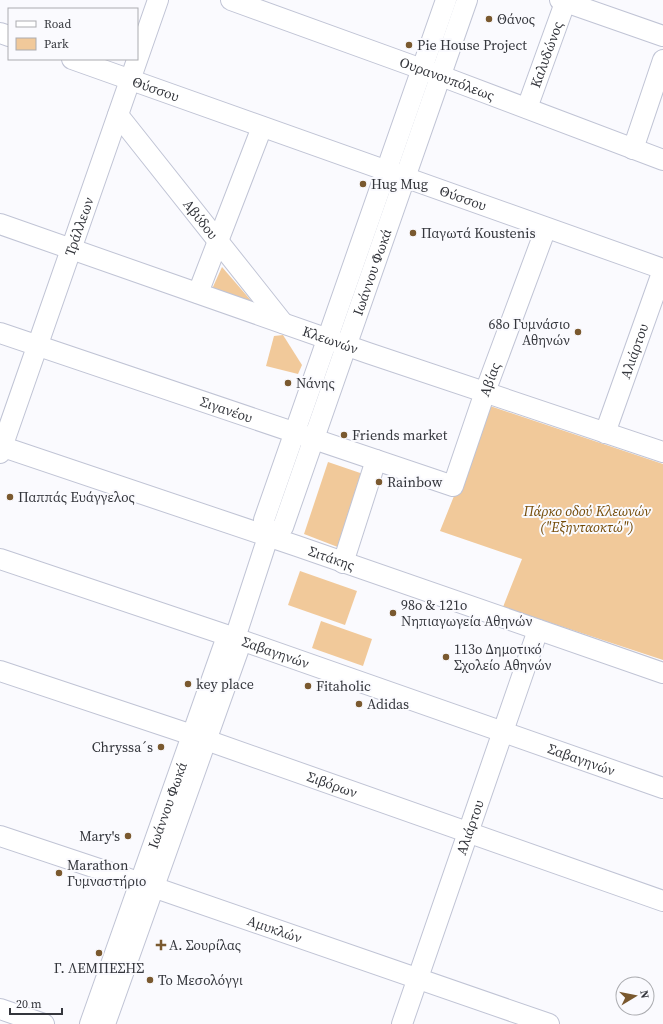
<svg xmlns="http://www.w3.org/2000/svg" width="663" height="1024" font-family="'Source Serif 4',serif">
  <rect width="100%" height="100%" fill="#fafafe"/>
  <g fill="#f1c99a">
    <polygon points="222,267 254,304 212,289"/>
    <polygon points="283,335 302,365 298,374 266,366 274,336"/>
    <polygon points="490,406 663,464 663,660 503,607 522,559 440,531"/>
    <polygon points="328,462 372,477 348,551 304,534"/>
    <polygon points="300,571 357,591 345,625 288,605"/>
    <polygon points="321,621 372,639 363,666 312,648"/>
  </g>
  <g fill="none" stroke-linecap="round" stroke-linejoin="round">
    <g stroke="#c0c4d5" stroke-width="22">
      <g id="minor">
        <path id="s1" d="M231,0l210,76 222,84"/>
        <polyline points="560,0 663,36"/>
        <polyline points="0,33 9,36"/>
        <path id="s2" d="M72,59l591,210"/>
        <path id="s3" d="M527,108l39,-108"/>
        <path id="s4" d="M118,115l165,208"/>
        <polyline points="633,149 663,60"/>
        <path id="s5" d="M0,224l368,129 295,99"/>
        <polyline points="198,293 262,127"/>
        <path id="s6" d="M0,333l453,153 32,-94 61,-164"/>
        <path id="s7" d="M605,433l58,-163"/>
        <path id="s8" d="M0,446l297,100 366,127"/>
        <path id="s9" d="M0,453l158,-453"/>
        <path id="s10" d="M268,537l15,-10 184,-527"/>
        <path id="s11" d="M0,559l235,79 428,150"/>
        <polyline points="343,563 376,460"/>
        <path id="s12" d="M0,671l192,64 471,166"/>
        <path id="s13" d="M0,836l153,51 396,137"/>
        <polyline points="0,1009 44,1024"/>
        <path id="s14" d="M90,1024l135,-382 10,-4"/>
        <polyline points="105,1024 239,648 235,638 268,537 264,520 446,0"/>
        <path id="s15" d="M402,1024l136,-394"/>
      </g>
    </g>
    <use href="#minor" stroke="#fff" stroke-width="20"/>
  </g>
  <g fill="#7a592f" stroke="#fafafe" stroke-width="1.5">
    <circle cx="489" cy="19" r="4"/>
    <circle cx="409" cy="45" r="4"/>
    <circle cx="363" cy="184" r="4"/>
    <circle cx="413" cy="233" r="4"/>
    <circle cx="578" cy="332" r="4"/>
    <circle cx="288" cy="383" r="4"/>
    <circle cx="344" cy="435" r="4"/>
    <circle cx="379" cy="482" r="4"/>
    <circle cx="10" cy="497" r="4"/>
    <circle cx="393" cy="613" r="4"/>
    <circle cx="446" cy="657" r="4"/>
    <circle cx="188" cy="684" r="4"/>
    <circle cx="308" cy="686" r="4"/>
    <circle cx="359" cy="704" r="4"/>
    <circle cx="161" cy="747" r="4"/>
    <circle cx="128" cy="836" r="4"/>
    <circle cx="59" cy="873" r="4"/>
    <path d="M159 939h4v4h4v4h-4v4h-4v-4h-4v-4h4z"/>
    <circle cx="99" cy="953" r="4"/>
    <circle cx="150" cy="980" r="4"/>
  </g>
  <g text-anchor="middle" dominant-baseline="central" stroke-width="4" stroke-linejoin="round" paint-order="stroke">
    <g font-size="14" fill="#34363c" stroke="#fafafe" text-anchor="start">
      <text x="497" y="19">Θάνος</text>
      <text x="417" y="45">Pie House Project</text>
      <text x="371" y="184">Hug Mug</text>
      <text x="421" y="233">Παγωτά Koustenis</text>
      <text x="570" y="324" text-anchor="end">68ο Γυμνάσιο<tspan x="570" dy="16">Αθηνών</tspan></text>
      <text x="296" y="383">Νάνης</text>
      <text x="352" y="435">Friends market</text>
      <text x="387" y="482">Rainbow</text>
      <text x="18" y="497">Παππάς Ευάγγελος</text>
      <text x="401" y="605">98ο &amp; 121ο<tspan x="401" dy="16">Νηπιαγωγεία Αθηνών</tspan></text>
      <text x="454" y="649">113ο Δημοτικό<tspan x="454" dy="16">Σχολείο Αθηνών</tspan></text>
      <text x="196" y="684">key place</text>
      <text x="316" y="686">Fitaholic</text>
      <text x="367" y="704">Adidas</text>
      <text x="153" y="747" text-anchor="end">Chryssa´s</text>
      <text x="120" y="836" text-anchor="end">Mary's</text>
      <text x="67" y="865">Marathon<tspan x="67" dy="16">Γυμναστήριο</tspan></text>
      <text x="169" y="945">Α. Σουρίλας</text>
      <text x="99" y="968" text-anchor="middle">Γ. ΛΕΜΠΕΣΗΣ</text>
      <text x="158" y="980">Το Μεσολόγγι</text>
    </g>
    <g font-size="14" fill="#34363c" stroke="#fafafe">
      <text stroke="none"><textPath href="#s3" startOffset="57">Καλυδώνος</textPath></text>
      <text stroke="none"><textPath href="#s1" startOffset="230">Ουρανουπόλεως</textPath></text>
      <text stroke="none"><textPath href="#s2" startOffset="89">Θύσσου</textPath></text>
      <text stroke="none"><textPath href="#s2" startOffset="415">Θύσσου</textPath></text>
      <text stroke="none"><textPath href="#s4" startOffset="133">Αβύδου</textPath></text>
      <text stroke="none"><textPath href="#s9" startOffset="240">Τράλλεων</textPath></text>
      <text stroke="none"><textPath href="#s10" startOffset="288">Ιωάννου Φωκά</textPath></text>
      <text stroke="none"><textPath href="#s5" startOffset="350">Κλεωνών</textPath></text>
      <text stroke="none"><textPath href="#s7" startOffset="87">Αλιάρτου</textPath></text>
      <text stroke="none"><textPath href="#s6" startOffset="591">Αβίας</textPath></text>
      <text stroke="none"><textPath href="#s6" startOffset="239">Σιγανέου</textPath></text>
      <text stroke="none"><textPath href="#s8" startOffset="350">Σιτάκης</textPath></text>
      <text stroke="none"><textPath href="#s11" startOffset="291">Σαβαγηνών</textPath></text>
      <text stroke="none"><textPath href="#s11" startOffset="615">Σαβαγηνών</textPath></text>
      <text stroke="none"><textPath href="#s12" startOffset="351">Σιβόρων</textPath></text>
      <text stroke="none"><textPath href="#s14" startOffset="232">Ιωάννου Φωκά</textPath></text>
      <text stroke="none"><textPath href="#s15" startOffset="208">Αλιάρτου</textPath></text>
      <text stroke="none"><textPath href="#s13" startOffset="290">Αμυκλών</textPath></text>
    </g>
    <g font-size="14" font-style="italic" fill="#744b07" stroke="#fafafe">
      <text x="587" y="511">Πάρκο οδού Κλεωνών<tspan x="587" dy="16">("Εξηνταοκτώ")</tspan></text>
    </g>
  </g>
  <rect x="8" y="8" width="130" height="52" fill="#fafafe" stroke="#abacb0"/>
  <rect x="16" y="21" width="20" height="6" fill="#ffffff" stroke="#abacb0"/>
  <text x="44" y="28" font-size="12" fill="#34363c">Road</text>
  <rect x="16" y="38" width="20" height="12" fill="#f1c99a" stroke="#abacb0"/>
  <text x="44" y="48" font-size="12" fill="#34363c">Park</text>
  <g transform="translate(635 996) rotate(80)"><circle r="19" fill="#fafafe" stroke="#abacb0"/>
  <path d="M0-3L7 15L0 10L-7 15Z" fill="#7a592f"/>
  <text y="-6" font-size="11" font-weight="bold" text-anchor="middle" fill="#34363c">N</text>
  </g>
  <path d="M10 1008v6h52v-6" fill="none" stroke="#34363c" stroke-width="2"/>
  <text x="16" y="1008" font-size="12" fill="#34363c" stroke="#fafafe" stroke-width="3" paint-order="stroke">20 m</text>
</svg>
